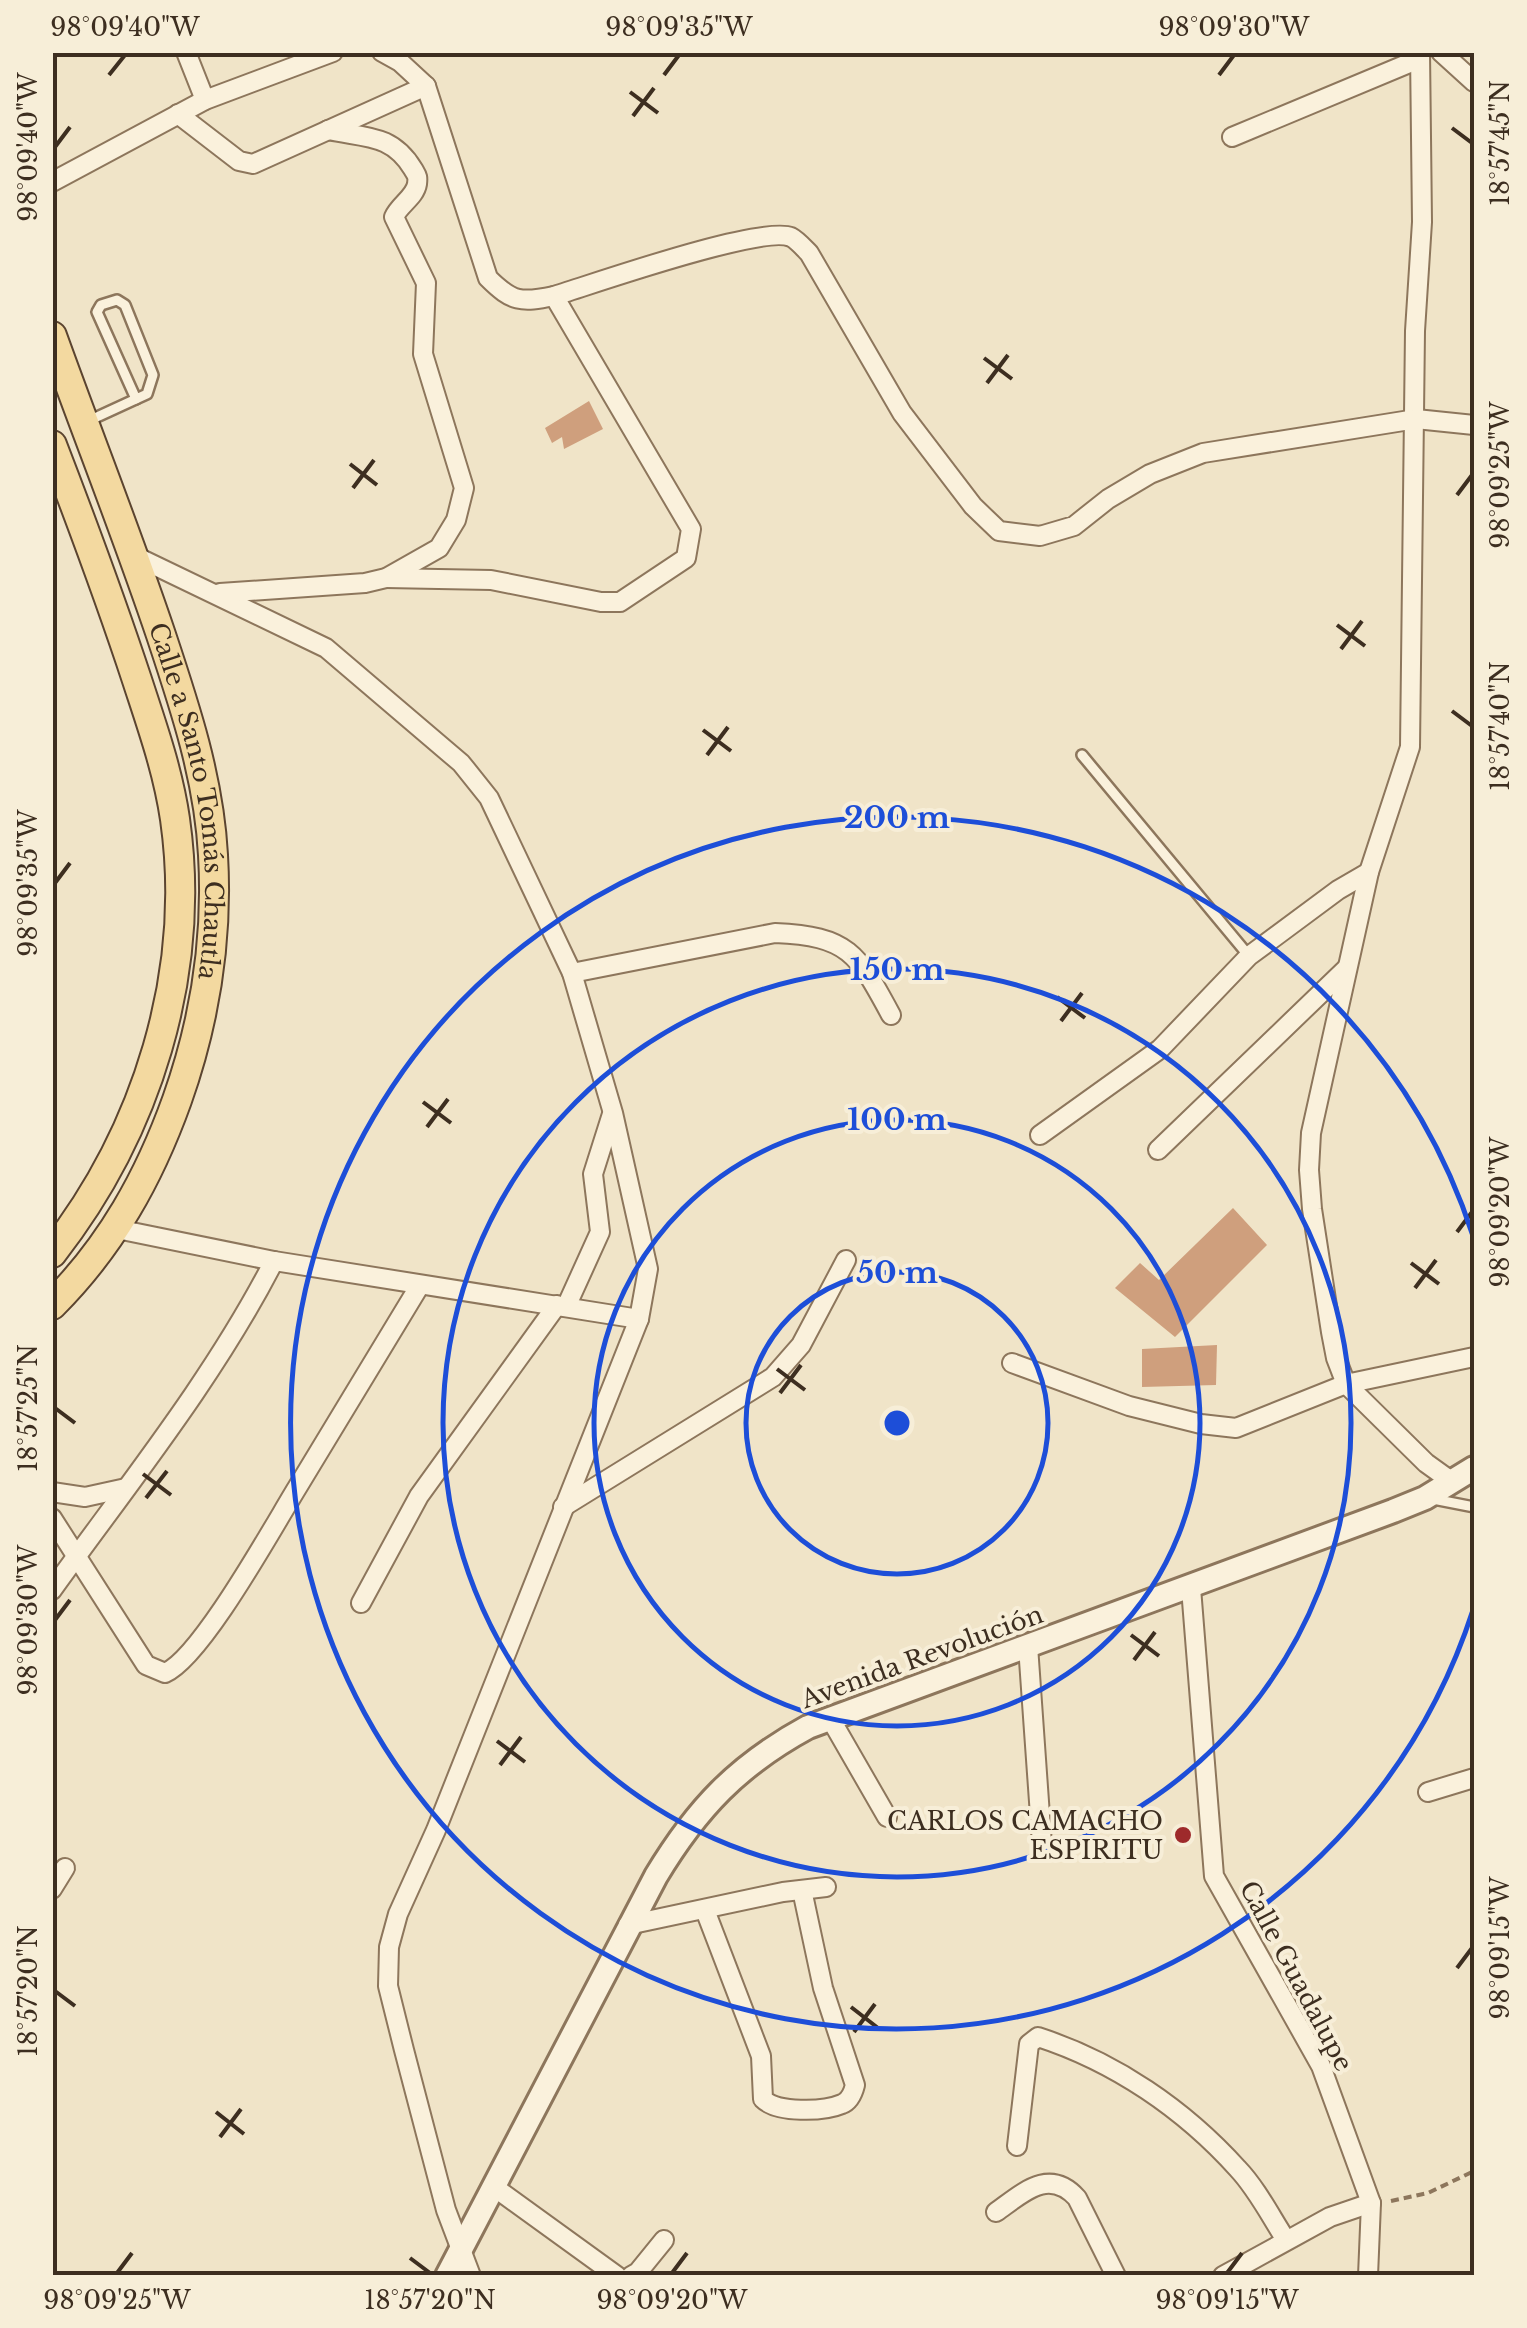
<svg xmlns="http://www.w3.org/2000/svg" width="1527" height="2328" font-family="'Libre Baskerville',serif">
  <rect width="100%" height="100%" fill="#f0e4c8"/>
  <g fill="#cf9f7d">
    <polygon points="589,401 603,429 564,449 562,437 552,443 545,428"/>
    <polygon points="1233,1208 1267,1245 1175,1337 1115,1288 1140,1263 1159,1280"/>
    <polygon points="1217,1345 1216,1385 1142,1387 1142,1349"/>
  </g>
  <g fill="none" stroke-linecap="round" stroke-linejoin="round">
    <g stroke="#8d765c" stroke-width="14">
      <g id="service">
        <polygon points="117,300 125,305 153,375 147,394 136,399 97,312 101,305"/>
        <polyline points="86,422 136,399"/>
        <polyline points="1082,755 1249,956"/>
        <polyline points="1433,1499 1474,1507"/>
      </g>
    </g>
    <g stroke="#8d765c" stroke-width="22">
      <g id="minor">
        <polyline points="186,52 205,100"/>
        <path d="M382,52l18,10 26,24 62,192c24,24 33,25 66,18l137,233 -5,29 -66,44h-19l-110,-22 -105,-2"/>
        <polyline points="1420,52 1422,222 1415,331 1410,747 1369,872 1311,1133 1309,1170 1312,1209 1331,1332 1336,1358 1346,1384 1426,1463 1451,1481"/>
        <polyline points="1441,52 1474,82"/>
        <polyline points="178,114 239,161 253,164 426,86"/>
        <polyline points="1232,137 1419,59"/>
        <polyline points="52,182 205,100 333,52"/>
        <path d="M554,296c39,-12 207,-71 237,-59 6,3 13,11 18,16l93,160 71,93 26,25 41,5 34,-10 34,-27 42,-25 53,-21 213,-34 58,6"/>
        <polyline points="135,556 326,648 461,763 489,798 572,973 613,1113 648,1269 639,1319 436,1830 398,1914 389,1947 388,1986 404,2050 446,2210 471,2276"/>
        <path d="M220,593l145,-10 21,-5 53,-30 17,-28 8,-32 -41,-134 3,-71 -32,-66c5,-12 21,-20 23,-33 1,-8 0,-8 -4,-15 -21,-35 -47,-31 -85,-39"/>
        <path d="M572,973l203,-40c74,3 83,21 116,82"/>
        <polyline points="1040,1135 1160,1049 1249,956 1338,890 1369,872"/>
        <polyline points="1158,1150 1347,968"/>
        <polyline points="117,1229 274,1261 639,1319"/>
        <polyline points="566,1307 600,1232 593,1174 612,1114"/>
        <polyline points="1012,1363 1129,1406 1201,1424 1236,1428 1346,1384 1474,1357"/>
        <polyline points="52,1492 85,1497 126,1488"/>
        <polyline points="563,1507 773,1377 801,1345 846,1260"/>
        <path d="M52,1518l94,147 19,8c36,-15 108,-146 132,-185 41,-68 82,-135 123,-203"/>
        <polyline points="1191,1588 1214,1876 1321,2066 1371,2203 1368,2276"/>
        <path d="M52,1590c77,-107 162,-212 222,-329"/>
        <polyline points="361,1603 419,1496 557,1305"/>
        <polyline points="1028,1646 1042,1844"/>
        <polyline points="830,1718 887,1817"/>
        <polyline points="1428,1792 1474,1778"/>
        <polyline points="52,1889 65,1868"/>
        <path d="M705,1910l56,146 2,43c14,14 60,13 79,5 8,-3 11,-11 13,-19l-32,-97 -21,-98"/>
        <polyline points="628,1925 783,1892 826,1887"/>
        <path d="M1017,2146l12,-102 9,-7c77,25 146,72 200,132 19,20 33,48 48,71"/>
        <polyline points="494,2187 617,2276"/>
        <path d="M996,2212c27,-19 53,-45 81,-14l39,78"/>
        <polyline points="631,2276 638,2272 664,2240"/>
        <polyline points="1223,2276 1330,2217 1371,2203"/>
      </g>
    </g>
    <g stroke="#8d765c" stroke-width="28">
      <path id="tertiary" d="M447,2276l209,-400c41,-68 82,-111 152,-149l585,-216 32,-13 49,-30"/>
    </g>
    <g stroke="#5b4430" stroke-width="32">
      <g id="primary">
        <path id="s1" d="M52,336c36,100 75,198 109,299 24,72 48,144 52,220 5,84 -8,166 -36,245 -28,78 -66,146 -125,205"/>
        <path d="M52,445c30,78 59,156 85,235 15,46 31,91 38,139 22,154 -28,313 -123,434"/>
      </g>
    </g>
    <polyline stroke="#8d765c" stroke-width="4" stroke-dasharray="8 5" stroke-linecap="butt" points="1391,2201 1428,2193 1474,2171"/>
    <use href="#service" stroke="#faf1dc" stroke-width="9"/>
    <use href="#minor" stroke="#faf1dc" stroke-width="18"/>
    <use href="#tertiary" stroke="#faf1dc" stroke-width="22"/>
    <use href="#primary" stroke="#f3d9a0" stroke-width="28"/>
  </g>
  <path fill="none" stroke="#3d2e20" stroke-width="4" d="M109,75l16,-20M664,75l15,-20M1219,75l15,-20M630,92l28,21M633,116l21,-28M1452,128l20,15M55,147l15,-20M984,358l28,21M987,383l21,-28M350,464l27,21M353,488l21,-28M1457,495l15,-20M1337,625l28,21M1341,649l21,-28M1452,711l20,15M703,730l28,21M707,755l21,-28M55,883l15,-20M1057,997l28,21M1061,1021l21,-28M423,1102l28,21M427,1127l21,-28M1457,1232l15,-20M1411,1263l28,21M1415,1288l21,-28M777,1369l28,21M780,1393l21,-28M55,1408l20,15M143,1474l28,21M146,1498l21,-27M55,1620l15,-20M1131,1635l28,21M1134,1660l21,-28M497,1741l28,21M500,1765l21,-28M1457,1968l15,-20M55,1991l20,15M851,2007l27,21M854,2032l21,-28M216,2112l28,22M220,2137l21,-28M410,2258l20,15M117,2273l15,-20M672,2273l15,-20M1227,2273l15,-20"/>
  <g fill="none" stroke="#1d4ed8" stroke-width="5">
    <circle cx="897" cy="1423" r="151"/>
    <circle cx="897" cy="1423" r="303"/>
    <circle cx="897" cy="1423" r="454"/>
    <path d="M1473 1610A606 606 0 1 1 1473 1236"/>
  </g>
  <circle fill="#9e2a2b" stroke="#f7eed8" stroke-width="4" cx="1183" cy="1835" r="10"/>
  <g text-anchor="middle" dominant-baseline="central" stroke-width="8" stroke-linejoin="round" paint-order="stroke">
    <g font-size="25" fill="#3d2e20" stroke="#f7eed8">
      <text stroke="none"><textPath href="#s1" startOffset="488">Calle a Santo Tomás Chautla</textPath></text>
      <text transform="translate(922 1657) rotate(-20)">Avenida Revolución</text>
      <text transform="translate(1296 1976) rotate(62)">Calle Guadalupe</text>
    </g>
    <g font-size="25" fill="#3d2e20" stroke="#f7eed8" text-anchor="end">
      <text x="1163" y="1821">CARLOS CAMACHO<tspan x="1163" dy="29">ESPIRITU</tspan></text>
    </g>
  </g>
  <circle cx="897" cy="1423" r="15" fill="#1d4ed8" stroke="#f7eed8" stroke-width="5"/>
  <g font-size="30" text-anchor="middle" font-weight="bold" fill="#1d4ed8" stroke="#f7eed8" stroke-width="8" stroke-linejoin="round" paint-order="stroke">
    <text x="897" y="828">200 m</text>
    <text x="897" y="980">150 m</text>
    <text x="897" y="1130">100 m</text>
    <text x="897" y="1283">50 m</text>
  </g>
  <rect width="1527" height="2328" fill="none" stroke="#f7eed8" stroke-width="110"/>
  <rect x="55" y="55" width="1417" height="2218" fill="none" stroke="#3d2e20" stroke-width="4"/>
  <g font-size="25" text-anchor="middle" fill="#3d2e20">
    <text x="125" y="36">98°09'40"W</text>
    <text x="679" y="36">98°09'35"W</text>
    <text x="1234" y="36">98°09'30"W</text>
    <text transform="translate(1500 143) rotate(-90)" y="9">18°57'45"N</text>
    <text transform="translate(28 147) rotate(-90)" y="9">98°09'40"W</text>
    <text transform="translate(1500 475) rotate(-90)" y="9">98°09'25"W</text>
    <text transform="translate(1500 726) rotate(-90)" y="9">18°57'40"N</text>
    <text transform="translate(28 883) rotate(-90)" y="9">98°09'35"W</text>
    <text transform="translate(1500 1212) rotate(-90)" y="9">98°09'20"W</text>
    <text transform="translate(28 1408) rotate(-90)" y="9">18°57'25"N</text>
    <text transform="translate(28 1620) rotate(-90)" y="9">98°09'30"W</text>
    <text transform="translate(1500 1948) rotate(-90)" y="9">98°09'15"W</text>
    <text transform="translate(28 1991) rotate(-90)" y="9">18°57'20"N</text>
    <text x="117" y="2309">98°09'25"W</text>
    <text x="430" y="2309">18°57'20"N</text>
    <text x="672" y="2309">98°09'20"W</text>
    <text x="1227" y="2309">98°09'15"W</text>
  </g>
</svg>
